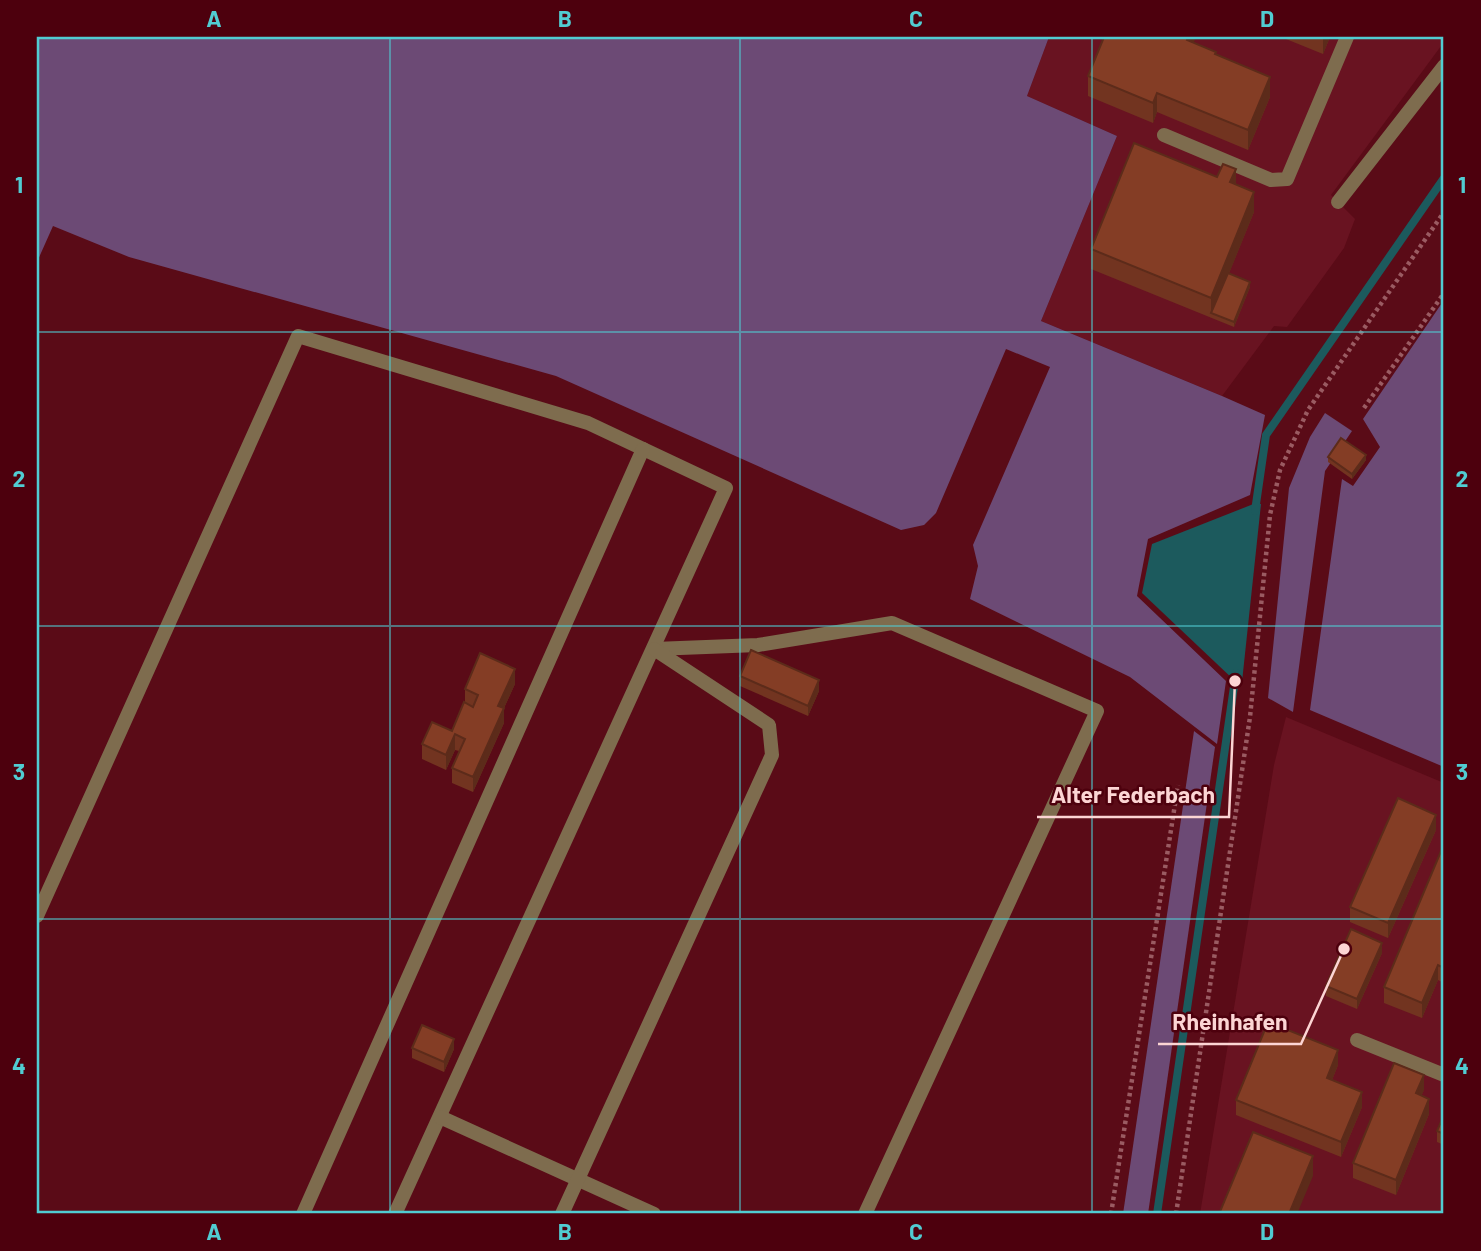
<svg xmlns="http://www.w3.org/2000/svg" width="1481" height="1251" font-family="Barlow,sans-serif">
  <rect width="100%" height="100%" fill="#5a0b17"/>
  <g fill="#691321">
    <polygon points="1049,37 1444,37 1444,42 1331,195 1355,219 1344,248 1287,327 1274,326 1222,396 1041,321 1117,136 1027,96"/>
    <polygon points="1286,717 1444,783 1444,1214 1200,1214 1274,765"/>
  </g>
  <g fill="#6c4a75">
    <polygon points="37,37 1049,37 1027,96 1117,136 1041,321 1222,396 1265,415 1250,495 1148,539 1137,596 1226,681 1217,744 1130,677 970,599 978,566 973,545 1050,367 1006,349 936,513 924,525 901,530 556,376 129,257 53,226 37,262"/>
    <polygon points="1444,300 1444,767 1310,710 1342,479 1353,486 1380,447 1363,419"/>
    <polygon points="1325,413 1352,431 1325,471 1293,712 1268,698 1289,488 1310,437"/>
    <polygon points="1194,731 1215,747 1148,1214 1123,1214"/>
  </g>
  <polygon fill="#1c5a5d" points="1256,503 1261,504 1242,682 1235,681 1142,593 1152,544"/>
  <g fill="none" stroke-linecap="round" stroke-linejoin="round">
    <g stroke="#1c5a5d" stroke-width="8">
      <polyline points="1255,511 1266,435 1444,178"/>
      <polyline points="1157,1214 1236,673"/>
    </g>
    <g stroke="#9a5b62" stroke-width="4.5" stroke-dasharray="3.5 3.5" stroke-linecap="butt">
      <polyline points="1364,408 1444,293"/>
      <polyline points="1111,1214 1178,785"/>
      <polyline points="1176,1214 1250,717 1270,515 1280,470 1308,410 1444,212"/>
    </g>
    <g stroke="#7e6c4e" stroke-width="14">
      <polyline points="1164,135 1271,180 1287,179 1347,37"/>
      <polyline points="1338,202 1444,66"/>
      <polyline points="654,649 758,645 892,623 1097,711 865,1214"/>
      <polyline points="37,916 298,336 588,423 726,488 395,1214"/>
      <polyline points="1357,1040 1444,1075"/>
      <polyline points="440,1117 654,1214"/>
      <polyline points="303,1214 643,449"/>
      <polyline points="562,1214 772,755 769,725 654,649"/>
    </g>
  </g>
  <g fill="#723420">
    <polygon points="1281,37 1330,37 1323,54"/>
    <polygon points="1194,43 1216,55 1270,97 1248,150 1157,112 1153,123 1088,96 1088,76"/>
    <polygon points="1217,177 1236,184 1254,212 1229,273 1250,287 1234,327 1091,269 1091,249"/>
    <polygon points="1328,457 1366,460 1352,479 1328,462"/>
    <polygon points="740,676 819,691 808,716 740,686"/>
    <polygon points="515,684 504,708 504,723 473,792 452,783 452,768 459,751 455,750 446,770 422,759 422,744 452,731 465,703 465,689"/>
    <polygon points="1436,830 1388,938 1350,922 1350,907"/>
    <polygon points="1444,844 1444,983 1438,980 1422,1018 1384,1003 1384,987"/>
    <polygon points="1382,953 1357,1009 1326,996 1326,986"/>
    <polygon points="412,1048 454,1049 444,1072 412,1058"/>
    <polygon points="1338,1065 1332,1080 1362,1107 1341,1157 1236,1115 1236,1100"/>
    <polygon points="1424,1090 1421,1096 1429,1114 1396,1195 1353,1178 1353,1163"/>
    <polygon points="1444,1115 1444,1145 1437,1142 1437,1131"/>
  </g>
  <g fill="#5c2b1a">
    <polygon points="1188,37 1196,37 1187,60 1187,40"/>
    <polygon points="1323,37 1330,37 1323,54"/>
    <polygon points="1270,77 1270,97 1248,150 1248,130"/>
    <polygon points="1157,93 1157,112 1153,123 1153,103"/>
    <polygon points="1236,169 1236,189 1230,182"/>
    <polygon points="1254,192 1254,212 1213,313 1211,313 1211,298"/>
    <polygon points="1250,282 1250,287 1234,327 1234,322"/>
    <polygon points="1366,455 1366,460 1352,479 1352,474"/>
    <polygon points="515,669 515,684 498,721 498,706"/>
    <polygon points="819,680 819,691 808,716 808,706"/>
    <polygon points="504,708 504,723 473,792 473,777"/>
    <polygon points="455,734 455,750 446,770 446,755"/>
    <polygon points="1436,815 1436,830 1388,938 1388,923"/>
    <polygon points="1382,943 1382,953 1357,1009 1357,999"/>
    <polygon points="1438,965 1438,980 1422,1018 1422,1003"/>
    <polygon points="454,1039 454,1049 444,1072 444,1062"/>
    <polygon points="1338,1050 1338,1065 1327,1093 1327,1078"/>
    <polygon points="1424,1075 1424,1090 1416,1108 1416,1093"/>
    <polygon points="1362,1092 1362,1107 1341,1157 1341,1142"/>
    <polygon points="1429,1099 1429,1114 1396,1195 1396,1180"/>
    <polygon points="1313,1156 1313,1176 1297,1214 1289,1214"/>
  </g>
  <g fill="#843d25" stroke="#5c2b1a" stroke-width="2">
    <polygon points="1104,37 1188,37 1187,40 1216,52 1215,54 1270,77 1248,130 1157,93 1153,103 1088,76"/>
    <polygon points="1134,143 1217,177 1223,164 1236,169 1230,182 1254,192 1211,298 1091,249"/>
    <polygon points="1228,273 1250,282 1234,322 1211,313"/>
    <polygon points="1341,438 1366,455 1352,474 1328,457"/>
    <polygon points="751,650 819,680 808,706 740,676"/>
    <polygon points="480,653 515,669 498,706 504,708 473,777 452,768 465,739 455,734 446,755 422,744 432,722 452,731 464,702 473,707 478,695 465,689"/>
    <polygon points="1398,798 1436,815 1388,923 1350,907"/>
    <polygon points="1444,844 1444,968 1438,965 1422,1003 1384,987"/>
    <polygon points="1351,929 1382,943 1357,999 1326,986"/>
    <polygon points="1268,1022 1338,1050 1327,1078 1362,1092 1341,1142 1236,1100"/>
    <polygon points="422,1025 454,1039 444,1062 412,1048"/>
    <polygon points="1394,1063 1424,1075 1416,1093 1429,1099 1396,1180 1353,1163"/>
    <polygon points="1444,1115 1444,1134 1437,1131"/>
    <polygon points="1253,1132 1313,1156 1289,1214 1219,1214"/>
  </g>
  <path fill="none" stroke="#51ccd2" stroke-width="2" stroke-opacity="0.55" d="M390,37v1177M740,37v1177M1092,37v1177M37,332h1407M37,626h1407M37,919h1407"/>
  <path fill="none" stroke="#fcd5d4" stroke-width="2.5" d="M1235 681L1229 817H1037M1344 949L1301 1044H1158"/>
  <g fill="#fcd5d4" stroke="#4d000d" stroke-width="2.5">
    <circle cx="1235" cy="681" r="7"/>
    <circle cx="1344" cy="949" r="7"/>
  </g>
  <g font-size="23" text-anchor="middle" font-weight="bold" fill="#fcd5d4" stroke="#4d000d" stroke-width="5" stroke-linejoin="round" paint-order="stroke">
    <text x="1133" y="803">Alter Federbach</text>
    <text x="1230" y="1030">Rheinhafen</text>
  </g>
  <rect width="1481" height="1251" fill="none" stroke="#4d000d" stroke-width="77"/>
  <rect x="38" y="38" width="1404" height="1174" fill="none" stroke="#51ccd2" stroke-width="2.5"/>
  <g font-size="23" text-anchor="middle" font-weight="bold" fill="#51ccd2">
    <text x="214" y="27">A</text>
    <text x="565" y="27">B</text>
    <text x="916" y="27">C</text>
    <text x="1267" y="27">D</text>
    <text x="19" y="193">1</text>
    <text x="1462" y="193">1</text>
    <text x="19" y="487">2</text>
    <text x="1462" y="487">2</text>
    <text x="19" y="780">3</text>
    <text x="1462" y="780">3</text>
    <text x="19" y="1074">4</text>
    <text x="1462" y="1074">4</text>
    <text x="214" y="1240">A</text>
    <text x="565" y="1240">B</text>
    <text x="916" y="1240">C</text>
    <text x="1267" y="1240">D</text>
  </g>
</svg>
